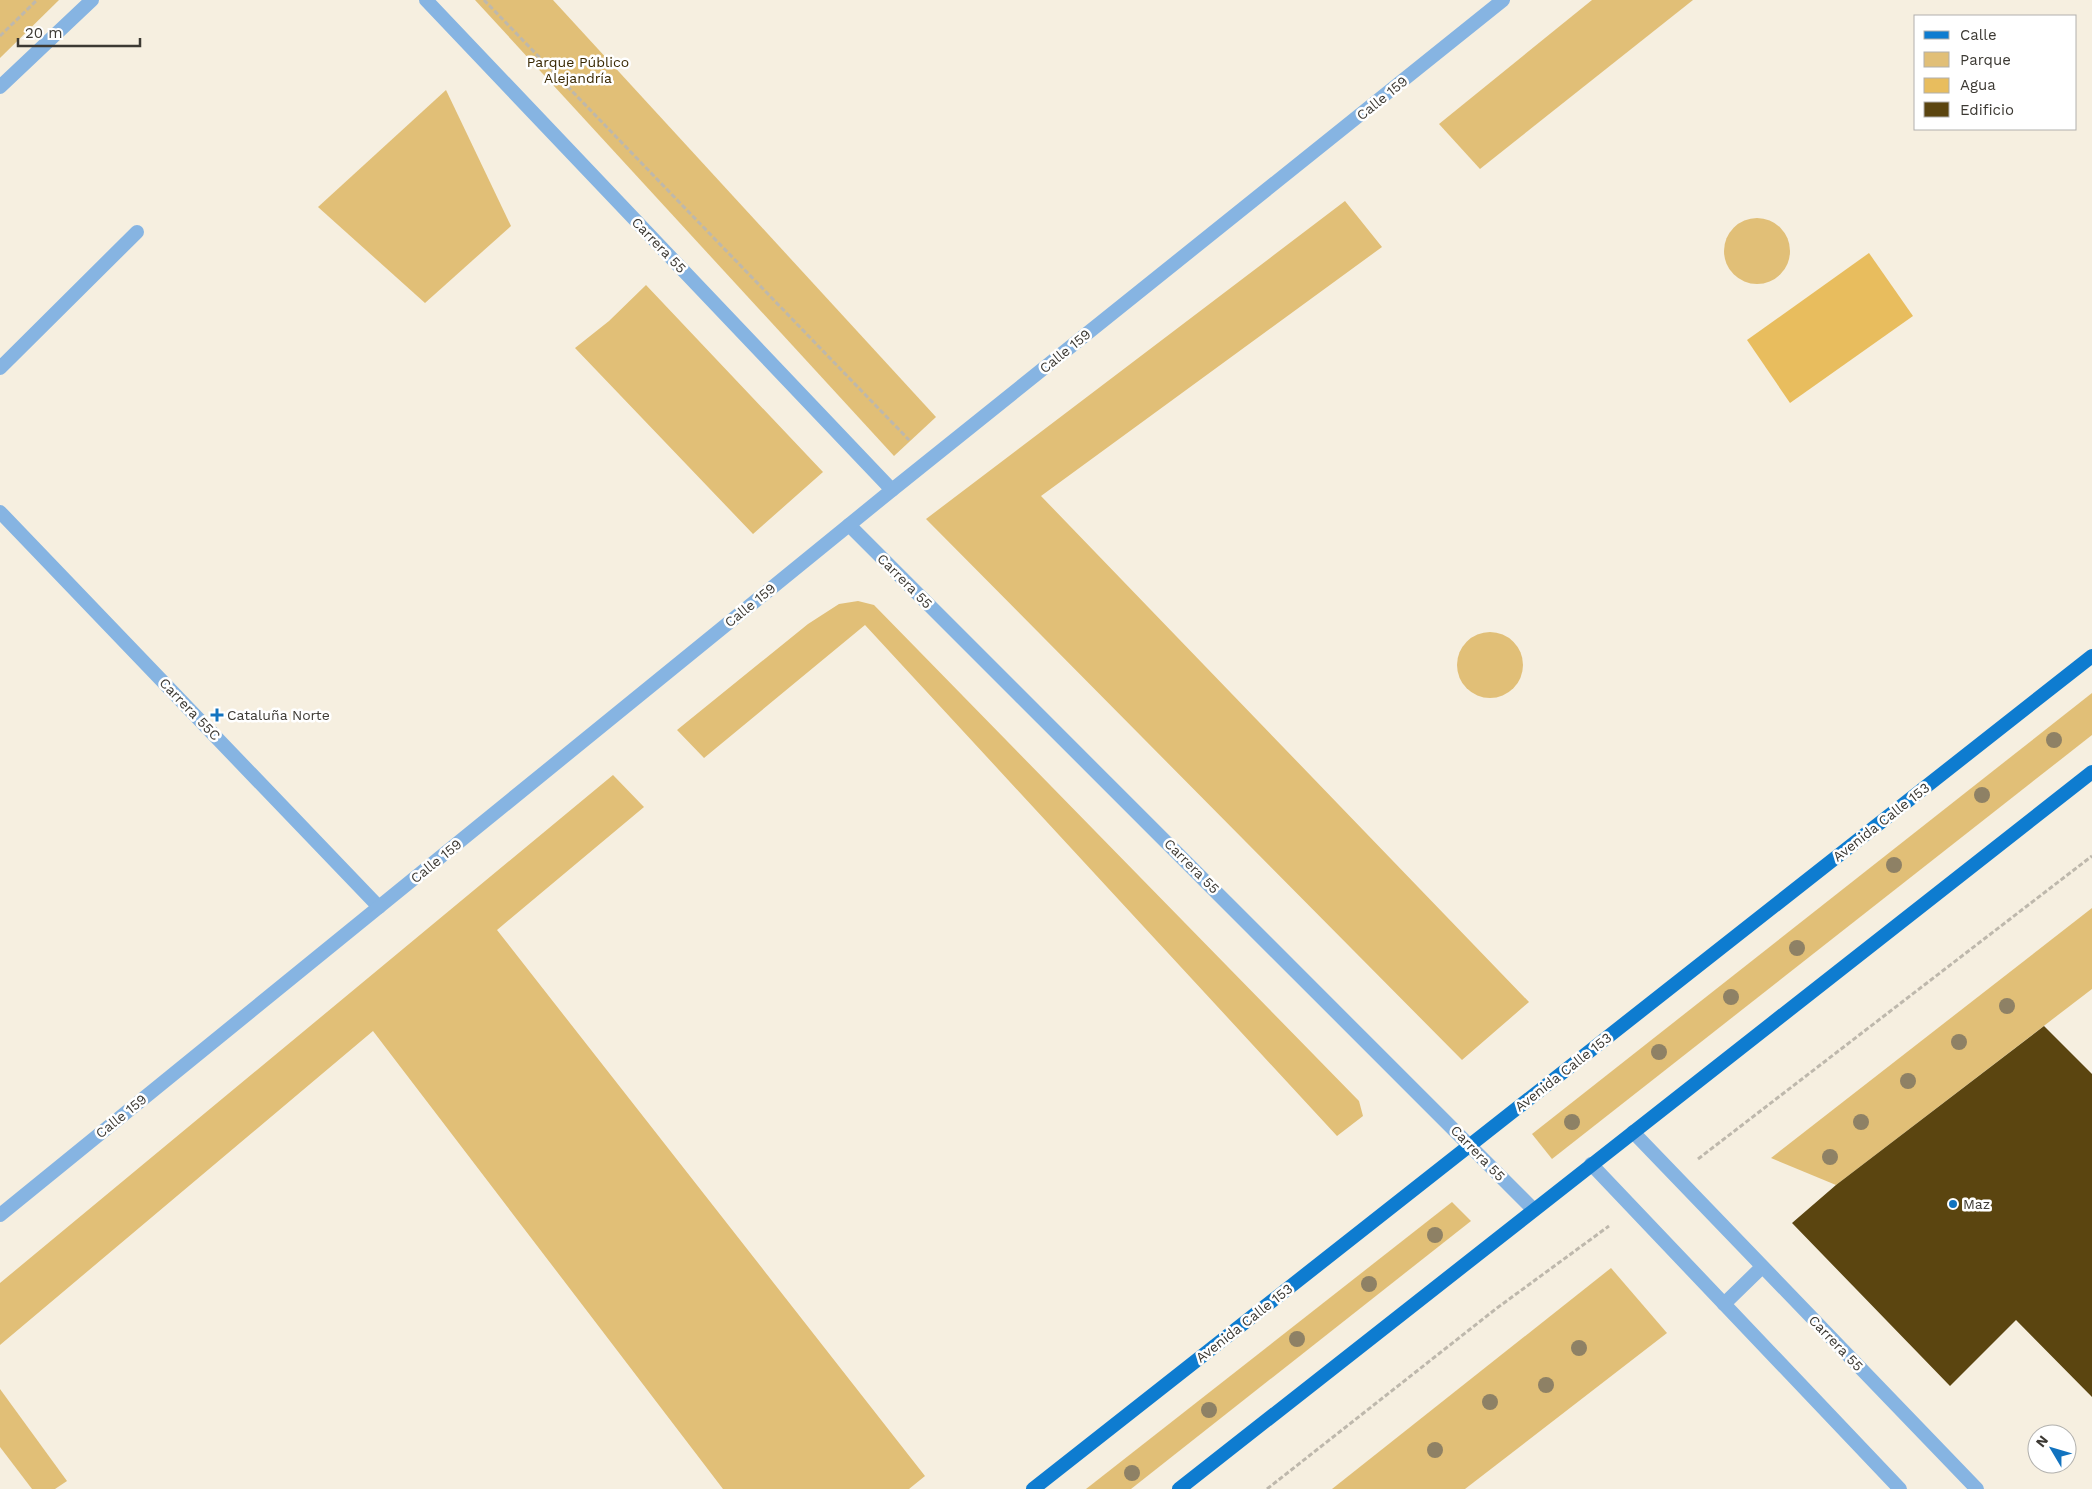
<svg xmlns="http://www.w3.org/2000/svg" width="2092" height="1489" font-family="'Work Sans',sans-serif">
  <rect width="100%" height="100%" fill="#f6efe0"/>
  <g fill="#e1bf77">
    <polygon points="0,0 59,0 0,58"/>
    <polygon points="475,0 553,0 936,417 894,456"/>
    <polygon points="1592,0 1693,0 1480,169 1439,124"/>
    <polygon points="446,90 511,226 425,303 318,207"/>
    <polygon points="1345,201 1382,247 1041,496 1529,1002 1462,1060 926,519"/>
    <circle cx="1757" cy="251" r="33"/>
    <polygon points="646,285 823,472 753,534 575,348 609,321"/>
    <polygon points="858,601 874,605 1359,1101 1363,1116 1337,1136 865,625 704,758 677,730 808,624 839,604"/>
    <circle cx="1490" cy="665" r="33"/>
    <polygon points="2092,693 2092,735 1552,1159 1532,1134"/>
    <polygon points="613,775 644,807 497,930 925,1476 909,1489 723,1489 373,1031 0,1345 0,1283"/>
    <polygon points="2092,908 2092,989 1836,1185 1771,1158"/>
    <polygon points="1452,1202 1471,1221 1131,1489 1086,1489"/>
    <polygon points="1611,1268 1667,1333 1465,1489 1332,1489"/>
    <polygon points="0,1389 67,1481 55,1489 32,1489 0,1447"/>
  </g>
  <polygon fill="#e8bd5e" points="1869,253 1913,316 1790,403 1747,340"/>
  <polygon fill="#5b4510" points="2044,1026 2092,1074 2092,1397 2016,1320 1950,1386 1792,1223 1836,1185"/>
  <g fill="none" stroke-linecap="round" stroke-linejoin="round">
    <g stroke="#beb8ac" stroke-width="3" stroke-dasharray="5 2.5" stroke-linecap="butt">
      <polyline points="484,0 909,440"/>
      <polyline points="0,36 37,0"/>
      <polyline points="1698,1159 2092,856"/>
      <polyline points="1267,1489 1497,1308 1609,1226"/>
    </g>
    <g stroke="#86b4e2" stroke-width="14">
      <polyline points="426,0 892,490"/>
      <polyline points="0,87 92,0"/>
      <polyline points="0,368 137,232"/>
      <polyline points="0,512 379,907"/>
      <polyline points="849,525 1533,1209"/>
      <polyline points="0,1215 892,490 1503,0"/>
    </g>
    <g stroke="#86b4e2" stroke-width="14">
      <polyline points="1633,1132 1977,1489"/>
      <polyline points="1591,1164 1900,1489"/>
      <polyline points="1724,1304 1762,1267"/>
    </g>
    <g stroke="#0e7cd0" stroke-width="14">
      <polyline points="1033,1489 2092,656"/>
      <polyline points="1179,1489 2092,772"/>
    </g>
  </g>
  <g fill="#8e8165">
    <circle cx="2054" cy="740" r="8"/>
    <circle cx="1982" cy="795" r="8"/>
    <circle cx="1894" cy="865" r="8"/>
    <circle cx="1797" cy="948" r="8"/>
    <circle cx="1731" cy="997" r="8"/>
    <circle cx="2007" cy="1006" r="8"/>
    <circle cx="1959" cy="1042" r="8"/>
    <circle cx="1659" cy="1052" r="8"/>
    <circle cx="1908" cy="1081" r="8"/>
    <circle cx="1572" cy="1122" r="8"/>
    <circle cx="1861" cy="1122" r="8"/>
    <circle cx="1830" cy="1157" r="8"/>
    <circle cx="1435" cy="1235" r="8"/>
    <circle cx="1369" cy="1284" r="8"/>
    <circle cx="1297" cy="1339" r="8"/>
    <circle cx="1579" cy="1348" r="8"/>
    <circle cx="1546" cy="1385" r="8"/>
    <circle cx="1490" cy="1402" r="8"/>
    <circle cx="1209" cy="1410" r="8"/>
    <circle cx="1435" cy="1450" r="8"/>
    <circle cx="1132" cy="1473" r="8"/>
  </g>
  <g fill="#1273bf" stroke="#fff" stroke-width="2">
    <path d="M214.5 707.5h5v5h5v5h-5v5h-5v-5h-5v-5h5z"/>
    <circle cx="1953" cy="1204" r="5"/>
  </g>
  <g text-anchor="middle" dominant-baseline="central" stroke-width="5" stroke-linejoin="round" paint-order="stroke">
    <g font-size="14" fill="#382700" stroke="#fff">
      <text x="578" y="62">Parque Público<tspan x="578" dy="16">Alejandría</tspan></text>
    </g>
    <g font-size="14" fill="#3c3933" stroke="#fff">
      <text transform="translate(1382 98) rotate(-39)">Calle 159</text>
      <text transform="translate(659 245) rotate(46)">Carrera 55</text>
      <text transform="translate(1065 351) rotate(-39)">Calle 159</text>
      <text transform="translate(905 581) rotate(45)">Carrera 55</text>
      <text transform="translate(750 605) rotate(-39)">Calle 159</text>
      <text transform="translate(190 709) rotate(46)">Carrera 55C</text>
      <text transform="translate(1881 822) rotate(-38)">Avenida Calle 153</text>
      <text transform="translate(436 861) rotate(-39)">Calle 159</text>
      <text transform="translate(1192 866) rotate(45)">Carrera 55</text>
      <text transform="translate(1563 1072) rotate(-38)">Avenida Calle 153</text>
      <text transform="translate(121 1116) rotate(-39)">Calle 159</text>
      <text transform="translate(1478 1153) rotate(46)">Carrera 55</text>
      <text transform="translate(1244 1323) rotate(-38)">Avenida Calle 153</text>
      <text transform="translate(1836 1343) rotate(46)">Carrera 55</text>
    </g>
    <g font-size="14" fill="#3c3933" stroke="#fff" text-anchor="start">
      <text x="227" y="715">Cataluña Norte</text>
      <text x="1963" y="1204">Maz</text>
    </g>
  </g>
  <rect x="1914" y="15" width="162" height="115" fill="#ffffff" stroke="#b1b0ad"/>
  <rect x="1924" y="31" width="25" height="8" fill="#0e7cd0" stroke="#b1b0ad"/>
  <text x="1960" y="40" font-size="15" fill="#3c3933">Calle</text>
  <rect x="1924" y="52" width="25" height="15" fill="#e1bf77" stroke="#b1b0ad"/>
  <text x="1960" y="65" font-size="15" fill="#3c3933">Parque</text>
  <rect x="1924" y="78" width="25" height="15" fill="#e8bd5e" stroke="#b1b0ad"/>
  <text x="1960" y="90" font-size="15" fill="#3c3933">Agua</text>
  <rect x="1924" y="102" width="25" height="15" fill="#5b4510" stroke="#b1b0ad"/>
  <text x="1960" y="115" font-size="15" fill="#3c3933">Edificio</text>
  <g transform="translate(2052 1449) rotate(308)"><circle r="24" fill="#ffffff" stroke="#b1b0ad"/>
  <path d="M0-4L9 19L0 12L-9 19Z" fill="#1273bf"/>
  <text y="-8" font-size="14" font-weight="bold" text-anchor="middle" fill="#3c3933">N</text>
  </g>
  <path d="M18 38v8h122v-8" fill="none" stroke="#3c3933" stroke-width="2.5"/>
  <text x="25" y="38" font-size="15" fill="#3c3933" stroke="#ffffff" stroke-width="4" paint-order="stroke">20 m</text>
</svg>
